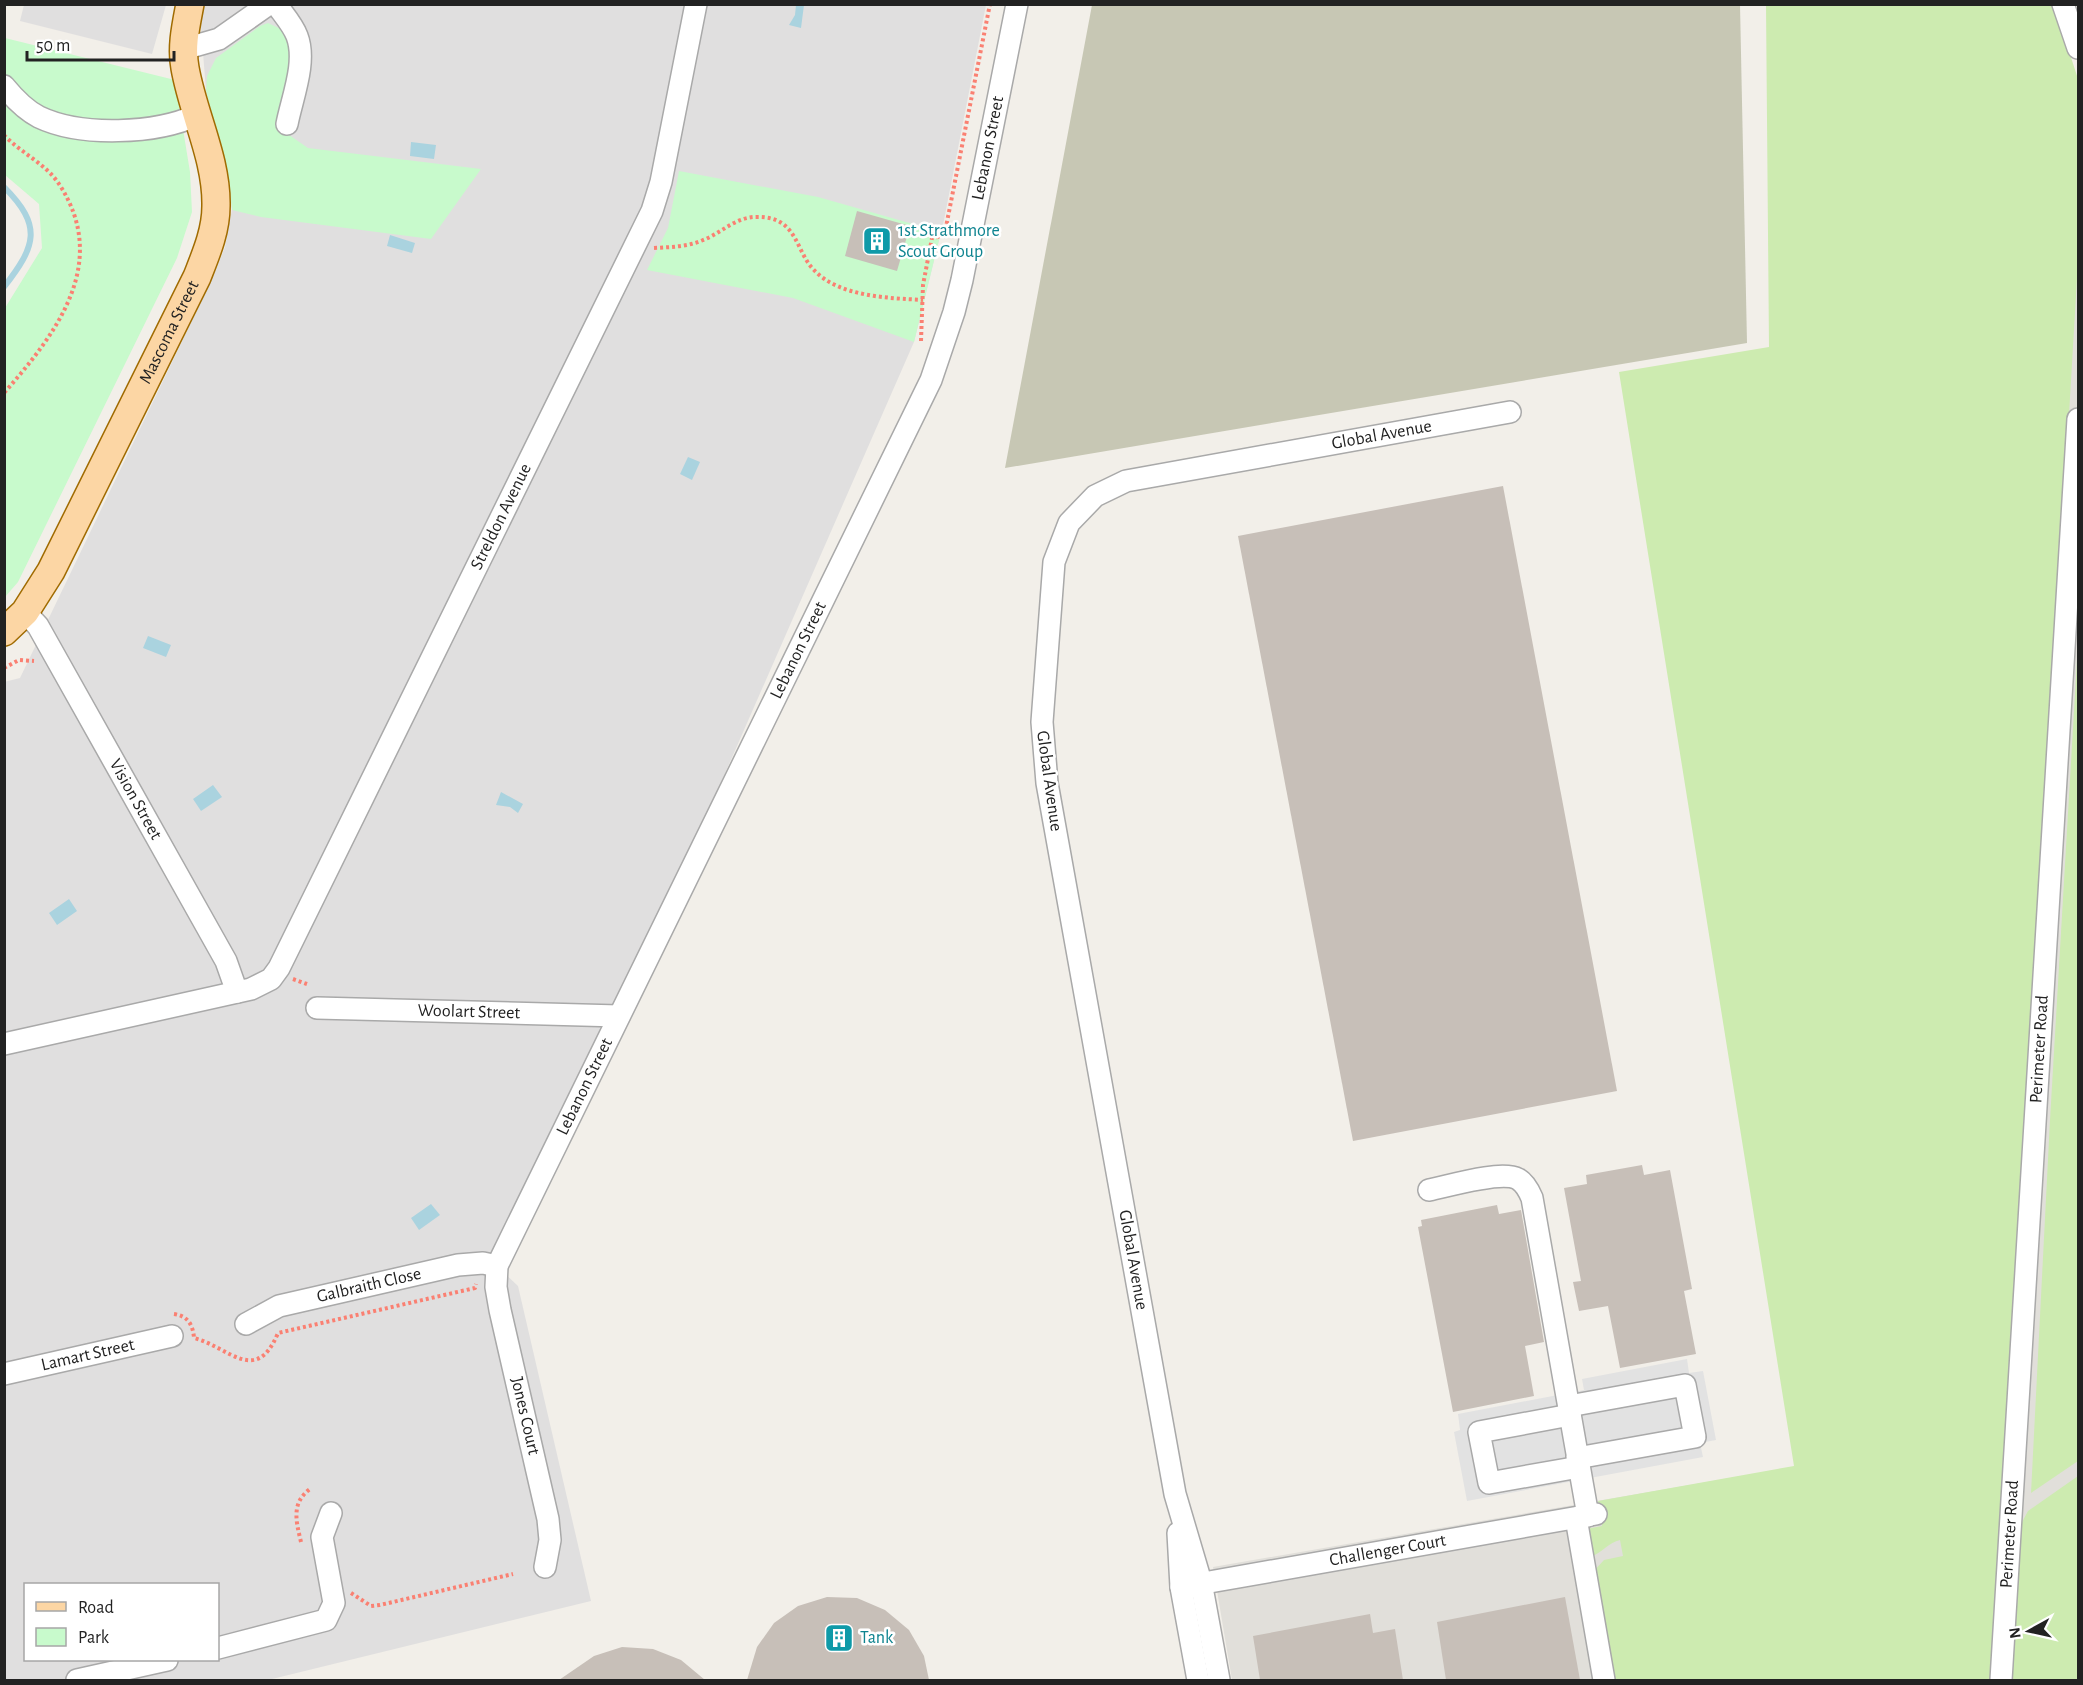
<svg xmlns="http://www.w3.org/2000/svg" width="2083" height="1685" font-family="'Alegreya Sans',sans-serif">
  <rect width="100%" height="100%" fill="#f2efe9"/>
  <g fill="#e0dfdf" fill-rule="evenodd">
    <polygon points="24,5 24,4 166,5 152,54 20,21"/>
    <path d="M203,5h783l-42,215 -30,122 -294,671 -123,253 21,20 73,315 -323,79h-263l-1,-998 16,-4 193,-401 12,-30 7,-38 -4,-34 -22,-84 -5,-64zM26,1584h192v76h-192z"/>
  </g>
  <polygon fill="#e1dfda" points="2078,174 2078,1680 1232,1680 1213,1567 1999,1432"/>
  <polygon fill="#c7c7b4" points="1092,5 1740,5 1747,343 1005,468"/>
  <g fill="#cdebb0">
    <path d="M1766,5h288l24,74v182l-83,1419h-383l-20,-107 12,-13 19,-4 -3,-16c-11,2 -18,13 -30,17l-4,-28 16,-3 -4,-25 196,-35 -175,-1094 150,-25z"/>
    <polygon points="2078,643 2078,1461 2031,1493 2050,1120"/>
    <polygon points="2078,1476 2078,1680 2010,1680 2020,1526 2028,1511"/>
  </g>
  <g fill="#c8facc">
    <polygon points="268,23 285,31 293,51 279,128 308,148 481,169 431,239 261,217 232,210 228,175 206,91 207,76 216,58 260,26"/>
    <polygon points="5,38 175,80 190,172 192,212 177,258 18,582 5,597 5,308 42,248 39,204 5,175"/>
    <polygon points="679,171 818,197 941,232 914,342 793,298 647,270 668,228"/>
  </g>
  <polygon fill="#e2e2e2" points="1687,1359 1689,1373 1703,1371 1716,1440 1700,1443 1703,1457 1467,1501 1454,1432 1460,1430 1458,1414 1584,1390 1582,1379"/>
  <g fill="#aad3df">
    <polygon points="796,5 804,5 801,28 789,25 795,15"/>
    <polygon points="411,142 436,145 434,159 410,156"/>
    <polygon points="390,235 415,243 412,253 387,246"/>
    <polygon points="688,457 700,462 692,480 680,474"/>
    <polygon points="148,636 171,645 166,657 143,648"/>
    <polygon points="213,785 222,797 201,811 193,799"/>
    <polygon points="501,792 523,804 518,813 510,807 496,805"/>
    <polygon points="69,899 77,911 57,925 49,913"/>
    <polygon points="431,1204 440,1215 419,1230 411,1218"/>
  </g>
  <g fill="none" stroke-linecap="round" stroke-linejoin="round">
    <path stroke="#aad3df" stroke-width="6" d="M4,187c39,39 32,59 0,100"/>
  </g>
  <g fill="#c7bfb8">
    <polygon points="857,211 910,226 897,271 845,256"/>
    <polygon points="1503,486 1617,1091 1353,1141 1238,536"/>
    <polygon points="1642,1165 1644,1175 1670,1170 1692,1289 1684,1291 1696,1354 1620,1368 1608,1306 1579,1311 1573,1282 1581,1281 1564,1188 1587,1184 1586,1175"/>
    <polygon points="1497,1205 1499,1214 1521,1210 1544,1342 1525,1346 1534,1396 1453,1412 1418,1227 1422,1226 1421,1220"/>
    <polygon points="827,1597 857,1598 885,1610 909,1630 924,1656 929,1680 747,1680 757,1647 774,1623 798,1606"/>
    <polygon points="1565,1597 1580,1680 1446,1680 1437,1622"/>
    <polygon points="1370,1614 1373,1633 1395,1629 1403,1680 1260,1680 1253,1636"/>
    <polygon points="622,1647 653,1649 681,1660 705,1680 559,1680 594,1656"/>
  </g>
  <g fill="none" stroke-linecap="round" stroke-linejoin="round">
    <g stroke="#a9a9a9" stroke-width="24">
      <g id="minor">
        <path d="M276,4c7,10 17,21 21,32 10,26 -5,62 -10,88"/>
        <polyline points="2063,4 2078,48"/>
        <polyline points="184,49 219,39 269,4"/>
        <path d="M4,86c9,11 21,24 35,31 42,20 117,17 158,-2"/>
        <path id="s1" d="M25,612l13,14 188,335 11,31"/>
        <path id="s2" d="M317,1008l302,8"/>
        <path id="s3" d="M4,1044l247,-55 20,-10 8,-11 373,-757 9,-29 35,-178"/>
        <path d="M1429,1190c20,-4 72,-20 89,-11 7,4 11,12 14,19l56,318"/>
        <path id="s4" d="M246,1324l33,-18 179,-41 25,-2 14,3"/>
        <path id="s5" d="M4,1374l168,-38"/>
        <polyline points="1569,1406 1685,1385 1695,1437 1577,1458"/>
        <polyline points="1570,1415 1479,1432 1489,1483 1579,1467"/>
        <polyline points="1576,1518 1604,1680"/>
        <polyline points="1178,1533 1181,1587 1198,1680"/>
        <path id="s6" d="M545,1567l5,-27 -2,-21 -48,-209 -4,-23 1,-21 434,-886 23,-68 8,-32 55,-276"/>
        <path id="s7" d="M1181,1587l415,-73"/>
        <polyline points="218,1648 326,1620 334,1603 322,1537 331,1513"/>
        <polyline points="77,1680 167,1660"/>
        <path id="s8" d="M1219,1680l-18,-98 -26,-88 -128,-711 -5,-61 12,-160 15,-39 26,-27 31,-15 384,-69"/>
        <path id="s9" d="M2001,1680l77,-1261"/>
      </g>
    </g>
    <g stroke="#a06b00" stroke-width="30">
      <g id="major">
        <path id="s10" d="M4,632l21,-20 26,-41 146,-294c9,-23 19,-46 19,-71 1,-47 -23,-92 -31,-138 -4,-21 1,-43 5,-64"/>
      </g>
    </g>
    <g stroke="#fa8072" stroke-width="4" stroke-dasharray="3 3" stroke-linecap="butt">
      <path d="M4,135c17,18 42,29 55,49 52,79 -3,150 -55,209"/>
      <path d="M654,248c17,-1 33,-1 49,-8 19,-7 33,-24 55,-23 40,0 37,34 56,53 25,27 75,28 109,30"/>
      <polyline points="921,341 923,285 932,238 938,237 946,227 990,4"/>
      <polyline points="4,668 19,660 34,661"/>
      <polyline points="293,979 307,984"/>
      <path d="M174,1314c14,2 19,11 20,24 35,9 62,48 84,-5l197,-45 1,-4"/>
      <path d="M301,1542c-5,-21 -10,-39 9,-53"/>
      <polyline points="351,1593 371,1606 380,1605 513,1574"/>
    </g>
    <use href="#minor" stroke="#fff" stroke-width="21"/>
    <use href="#major" stroke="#fcd6a4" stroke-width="27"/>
  </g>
  <defs>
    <g id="building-square" transform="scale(1.5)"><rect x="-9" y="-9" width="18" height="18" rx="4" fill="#0f9aa8" stroke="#fff"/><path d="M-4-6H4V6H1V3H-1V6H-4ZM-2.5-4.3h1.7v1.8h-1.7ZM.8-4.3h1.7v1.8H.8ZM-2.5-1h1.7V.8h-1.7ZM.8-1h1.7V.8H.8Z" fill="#fff"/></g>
  </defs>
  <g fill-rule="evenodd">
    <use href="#building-square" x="877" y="241"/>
    <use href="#building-square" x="839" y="1638"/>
  </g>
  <g text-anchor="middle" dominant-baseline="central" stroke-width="5" stroke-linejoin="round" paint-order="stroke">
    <g font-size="18" fill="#222" stroke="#fff">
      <text stroke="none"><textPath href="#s6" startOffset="1533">Lebanon Street</textPath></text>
      <text stroke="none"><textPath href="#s10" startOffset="344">Mascoma Street</textPath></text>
      <text stroke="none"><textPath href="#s8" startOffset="1509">Global Avenue</textPath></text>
      <text stroke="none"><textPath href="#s3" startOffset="792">Streldon Avenue</textPath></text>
      <text stroke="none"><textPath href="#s6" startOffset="993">Lebanon Street</textPath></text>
      <text transform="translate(1049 781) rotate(82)">Global Avenue</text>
      <text stroke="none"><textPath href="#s1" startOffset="218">Vision Street</textPath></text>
      <text stroke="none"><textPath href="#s2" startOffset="152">Woolart Street</textPath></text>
      <text stroke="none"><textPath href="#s9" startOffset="632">Perimeter Road</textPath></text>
      <text stroke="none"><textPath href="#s6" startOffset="507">Lebanon Street</textPath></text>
      <text transform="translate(1133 1260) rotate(80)">Global Avenue</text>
      <text stroke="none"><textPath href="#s4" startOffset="130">Galbraith Close</textPath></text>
      <text stroke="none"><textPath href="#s5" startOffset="86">Lamart Street</textPath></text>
      <text transform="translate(525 1416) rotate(77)">Jones Court</text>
      <text stroke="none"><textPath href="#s9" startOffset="146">Perimeter Road</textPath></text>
      <text stroke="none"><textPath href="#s7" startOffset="210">Challenger Court</textPath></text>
    </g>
    <g font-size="18" fill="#0d838f" stroke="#fff" text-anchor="start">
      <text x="898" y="231">1st Strathmore<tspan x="898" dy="21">Scout Group</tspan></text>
      <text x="860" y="1638">Tank</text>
    </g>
  </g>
  <rect width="2083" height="1685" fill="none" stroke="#222222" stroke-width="12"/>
  <rect x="24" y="1583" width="195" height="78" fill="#ffffff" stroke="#a7a7a7" stroke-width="1.5"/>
  <rect x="36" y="1602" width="30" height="9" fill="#fcd6a4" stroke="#a7a7a7" stroke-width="1.5"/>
  <text x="78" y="1613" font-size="18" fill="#222222">Road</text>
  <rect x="36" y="1628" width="30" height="18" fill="#c8facc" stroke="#a7a7a7" stroke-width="1.5"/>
  <text x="78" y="1643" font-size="18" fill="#222222">Park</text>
  <g transform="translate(2029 1631) rotate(262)" stroke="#ffffff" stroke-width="4.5" paint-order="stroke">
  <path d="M0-4.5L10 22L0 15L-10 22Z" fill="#222222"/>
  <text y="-9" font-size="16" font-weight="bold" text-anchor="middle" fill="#222222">N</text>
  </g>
  <path d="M27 51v9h147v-9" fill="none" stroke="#222222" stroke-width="3"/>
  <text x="36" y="51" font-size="18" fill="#222222" stroke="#ffffff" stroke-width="4.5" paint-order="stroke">50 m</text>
</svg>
